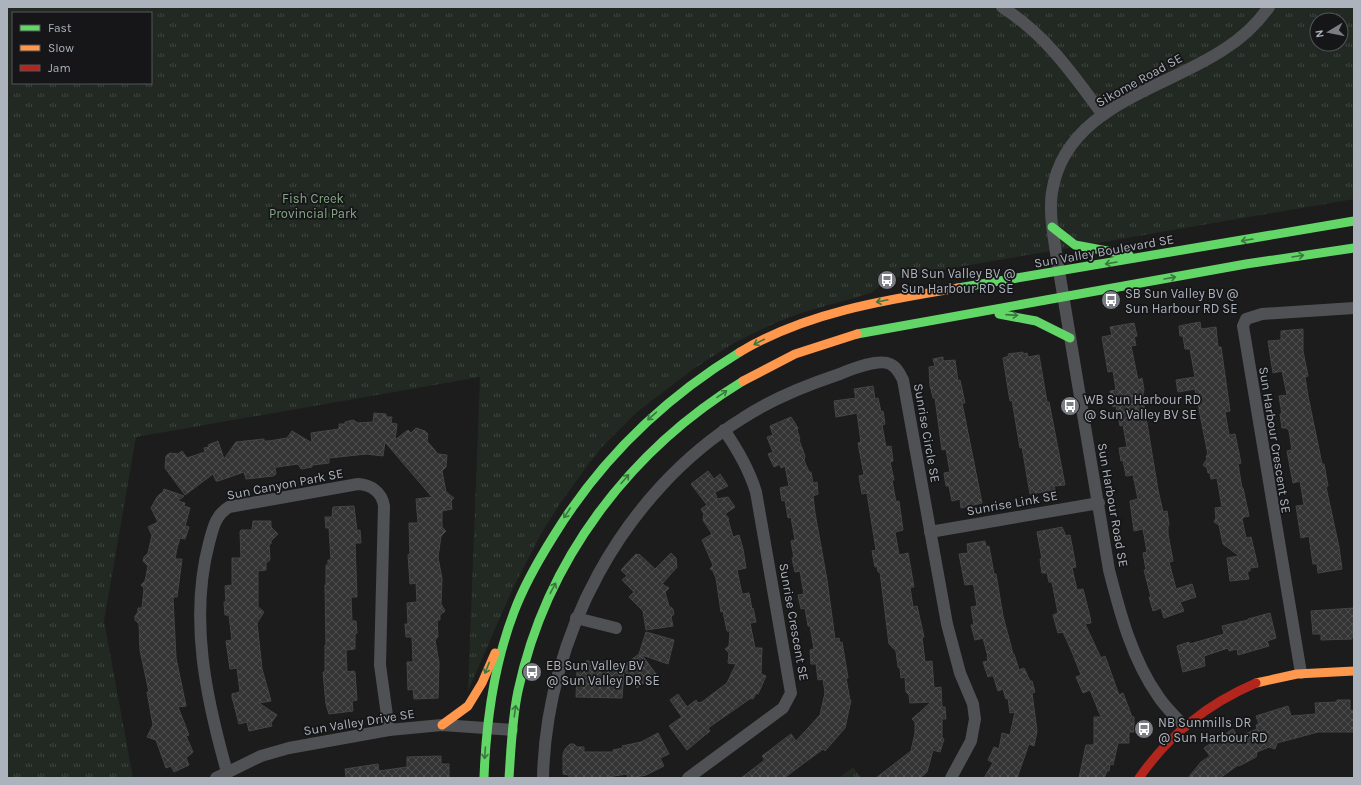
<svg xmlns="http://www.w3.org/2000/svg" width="1361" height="785" font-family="Karla,sans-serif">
  <defs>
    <pattern id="park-tufts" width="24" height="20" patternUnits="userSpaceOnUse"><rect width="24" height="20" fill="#212922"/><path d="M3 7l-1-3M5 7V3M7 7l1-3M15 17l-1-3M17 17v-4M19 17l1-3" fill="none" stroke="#3f4640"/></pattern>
    <pattern id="building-cross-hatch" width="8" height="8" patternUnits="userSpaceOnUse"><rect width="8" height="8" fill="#343434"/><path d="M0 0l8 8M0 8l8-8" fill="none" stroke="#4f4f4f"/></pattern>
  </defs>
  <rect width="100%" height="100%" fill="#1c1c1c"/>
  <g fill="url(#park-tufts)" fill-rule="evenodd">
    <path d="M7,7h1347v192l-466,80 -17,14 -70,20 -26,10 -41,20 -41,26 -57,44 -34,34 -15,19 -28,39 -18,29 -28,54 -45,103 12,-314 -344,60 -32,184 29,157h-126zM13,13h138v70h-138zM1317,20h24v24h-24z"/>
    <polygon points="853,767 861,778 839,778"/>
  </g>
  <g fill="url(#building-cross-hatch)" stroke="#444548">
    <polygon points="1200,322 1201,329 1216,327 1218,347 1221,347 1230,411 1225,412 1229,435 1235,434 1241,463 1238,464 1242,488 1243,488 1249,516 1244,517 1242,519 1246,538 1251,537 1258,567 1250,568 1250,571 1247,571 1249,579 1230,581 1227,558 1239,556 1223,544 1219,525 1214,522 1216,518 1215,508 1222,507 1217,478 1211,479 1210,473 1208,473 1207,468 1203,465 1207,459 1206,456 1208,455 1195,389 1178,392 1176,380 1195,377 1190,349 1185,349 1183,336 1180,336 1179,326"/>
    <polygon points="1134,323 1137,336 1134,337 1136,345 1131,346 1138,380 1142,378 1144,390 1143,393 1143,399 1158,490 1163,512 1167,511 1169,525 1168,526 1168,534 1173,561 1169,562 1176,589 1192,584 1196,597 1180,602 1184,611 1164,618 1161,608 1153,611 1149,597 1151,597 1144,570 1146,570 1143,553 1147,552 1143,529 1134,531 1130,501 1138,499 1133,475 1126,476 1123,460 1121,461 1119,448 1127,447 1123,425 1120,426 1116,406 1113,407 1110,391 1116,390 1113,371 1108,372 1102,337 1112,335 1110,327"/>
    <polygon points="1303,329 1303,351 1308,376 1305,377 1308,396 1322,464 1324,464 1328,486 1326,487 1339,547 1342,569 1318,573 1317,564 1313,564 1309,536 1301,538 1296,506 1304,505 1300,481 1293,483 1287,451 1292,450 1289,431 1287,428 1282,428 1280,414 1282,414 1279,396 1287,395 1282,371 1273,373 1268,341 1281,340 1281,331"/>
    <polygon points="1023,352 1023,354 1027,353 1028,357 1039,355 1047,402 1049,402 1065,485 1054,486 1055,490 1030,494 1022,447 1020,448 1012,400 1010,401 1003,358 1009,356 1008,354"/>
    <polygon points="943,357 943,361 955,360 958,381 960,380 965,403 962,403 982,503 961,508 960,499 952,501 949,486 946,486 944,473 950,472 946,449 942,450 935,398 933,398 930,385 929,367 935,366 933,359"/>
    <polygon points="873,386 875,399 878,398 881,412 883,411 885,424 882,425 886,447 891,446 893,461 890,462 894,480 892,480 896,502 899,501 903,530 895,532 899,555 908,553 914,587 910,587 913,607 917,606 924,637 922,637 925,662 932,661 934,688 941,687 942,707 945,707 946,719 942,719 942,738 944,739 940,752 933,750 927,772 920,778 876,778 911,751 915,733 915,722 912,719 931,702 910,703 909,695 906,692 905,677 901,678 900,668 898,667 896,651 889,644 880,572 878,572 877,566 875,567 872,551 876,550 867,493 862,494 859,476 864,475 858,443 861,442 857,413 836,417 834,401 856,398 854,389"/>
    <polygon points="374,413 386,414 386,417 392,417 391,423 397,424 395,440 408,430 411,433 416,428 425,431 428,434 427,441 438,454 447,455 446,467 442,471 446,492 454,498 451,501 452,509 442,511 442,527 446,531 441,536 438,557 442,579 441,604 445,611 440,615 440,620 437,620 438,637 435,640 439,663 438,698 414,699 413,689 408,690 407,662 413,662 412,637 406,637 405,624 408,624 407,603 417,602 416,583 410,584 408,555 410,554 409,523 418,523 416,499 432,497 385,442 383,456 366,454 329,458 329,463 312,465 312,467 301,469 298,464 277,467 275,468 276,474 273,476 246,479 244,472 218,481 216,481 213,474 185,495 165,468 166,456 170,453 178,454 182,451 187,458 205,452 204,448 209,447 208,445 218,441 224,459 236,442 264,439 264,441 269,441 287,438 292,431 312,443 311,433 339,429 339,424 345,424 345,422 353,420 358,423 373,422"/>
    <polygon points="791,417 798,428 797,430 800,439 799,440 805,456 804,460 809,472 811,472 813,483 817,482 818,494 813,496 815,513 827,580 835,639 839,638 840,643 842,642 848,678 846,678 850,700 851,700 845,728 825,751 823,749 784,778 741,778 765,760 762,756 791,734 796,741 820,715 825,693 823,679 818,680 816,664 811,664 810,650 814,649 810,626 808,626 805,608 801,609 798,595 804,594 800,571 795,572 792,558 794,558 791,541 795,540 791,517 788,518 785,500 782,501 780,488 789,486 785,466 781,468 780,464 774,467 768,454 773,452 767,437 773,435 770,426"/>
    <polygon points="708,471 714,479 720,474 728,486 715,492 717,499 728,497 735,507 725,514 729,519 728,520 733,537 739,535 743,549 746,568 737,570 742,594 749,593 752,609 753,608 756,622 750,623 755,648 762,648 761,674 766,676 758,694 756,693 753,699 751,698 708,728 710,731 687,750 669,726 682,717 670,700 678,694 687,707 696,700 698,703 702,702 727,683 736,664 728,663 729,653 725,649 729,646 730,631 727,631 723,611 721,612 716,578 713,571 710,569 713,565 702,540 712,534 703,520 704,514 701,509 707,505 691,484"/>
    <polygon points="164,489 184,496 178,501 185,503 184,506 190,508 185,526 189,527 185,539 180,538 177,548 175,559 182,559 177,597 173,597 176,658 186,706 178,707 189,735 186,736 193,752 186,758 189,765 174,772 171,766 166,768 156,740 147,737 153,725 147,692 149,692 140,650 139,624 135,620 135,616 138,612 138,608 142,608 144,588 141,585 145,581 148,566 143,561 144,557 148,553 152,535 148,527 158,522 151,508 157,497 161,493 162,494"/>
    <polygon points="354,506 357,531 360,530 361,543 355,543 357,597 351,597 352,621 356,621 357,633 355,634 355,649 346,650 347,672 354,671 355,673 357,700 352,701 353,711 329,714 326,704 323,672 325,672 325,645 326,645 325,585 326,585 326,565 328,565 328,560 331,560 329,528 326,528 325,517 332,517 333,507"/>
    <polygon points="253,521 271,521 271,527 278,534 271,541 271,544 269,544 270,560 266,563 266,570 258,571 258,607 264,612 257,623 262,669 271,701 259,703 277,715 271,723 272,726 249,731 247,722 239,724 232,697 232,694 240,692 237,668 230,669 226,641 232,640 229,615 225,615 224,602 226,602 225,586 232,585 232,558 241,558 240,532 241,530 252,530"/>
    <polygon points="1062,527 1066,536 1070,535 1076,567 1072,568 1077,590 1083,589 1090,617 1091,623 1085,624 1101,658 1105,656 1119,695 1123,693 1132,717 1134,717 1134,732 1129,732 1129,743 1118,743 1113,765 1110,764 1109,771 1107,771 1104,778 1079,778 1086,745 1094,745 1094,717 1101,717 1090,690 1083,693 1076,677 1081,675 1072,652 1063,632 1058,633 1053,615 1058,613 1052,582 1049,582 1047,573 1042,573 1040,559 1042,559 1037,532"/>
    <polygon points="985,541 986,547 989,546 994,574 996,574 1003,616 1013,654 1014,654 1019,670 1024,668 1030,681 1032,681 1035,692 1032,693 1037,731 1034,746 1029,744 1017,778 984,778 993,763 988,760 994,747 999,749 1002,733 1010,735 1015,712 1010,713 1008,698 1006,699 1003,689 998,691 993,675 988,677 983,662 988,661 987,657 988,657 983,638 975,640 971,625 974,625 971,607 977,606 974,587 973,584 965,585 959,554 968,553 967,544"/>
    <polygon points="671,553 676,558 677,567 662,584 669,588 665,592 669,606 673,609 674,614 671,617 673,626 646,630 643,611 629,597 634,592 622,580 627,576 621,570 636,554 638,555 639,554 655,569"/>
    <polygon points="1354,608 1352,639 1321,640 1321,634 1313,634 1311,611"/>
    <polygon points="1270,613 1276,638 1267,641 1269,646 1238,655 1237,649 1229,651 1228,648 1204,656 1205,666 1183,672 1177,646 1189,642 1190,644 1224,634 1222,626 1248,620 1248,619"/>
    <polygon points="646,632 674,640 668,664 642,655 656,674 637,688 624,670 622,698 576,697 577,671 585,671 586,661 627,663 639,654"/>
    <polygon points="1337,700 1350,700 1350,710 1354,711 1354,732 1318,732 1277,743 1275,749 1269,747 1257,752 1256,757 1239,766 1238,765 1220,778 1188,778 1201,762 1210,756 1204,748 1233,729 1238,737 1257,729 1256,725 1259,724 1256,716 1288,706 1291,716 1316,714 1315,703 1337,702"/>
    <polygon points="658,733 669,754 660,758 664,766 646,775 631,778 628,778 627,774 601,778 569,778 569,775 563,774 563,754 565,749 570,744 574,744 577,747 584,747 584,752 614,752 613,750 623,748 622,746 641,742"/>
    <polygon points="441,756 441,764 449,764 449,778 346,778 345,769 378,764 379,771 407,767 407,757"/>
  </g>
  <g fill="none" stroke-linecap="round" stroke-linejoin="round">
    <g stroke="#505155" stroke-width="12">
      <path d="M1002,7c45,29 70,66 101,108"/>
      <polyline points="930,532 1099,503"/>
      <polyline points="576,618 616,628"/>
      <polyline points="1301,673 1243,326 1246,319 1262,314 1354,308"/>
      <path d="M1184,726c-9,-10 -19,-19 -26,-30 -26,-37 -38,-83 -49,-126l-53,-317c-3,-20 -7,-41 -4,-61 13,-85 110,-102 171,-142 18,-11 34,-26 46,-43"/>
      <path d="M227,772c-21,-74 -38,-153 -18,-229 4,-14 6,-28 20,-36l129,-23c13,1 24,8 26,22l-4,159 9,65"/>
      <polyline points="216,778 261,756 289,748 389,730 442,725 512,730"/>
      <path d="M543,778c3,-141 79,-285 200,-360 29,-19 61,-32 94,-43 13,-5 41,-17 53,-11 7,3 10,10 13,16l44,244 13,49 13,31 2,15 -4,22 -20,37"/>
      <path d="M688,778l95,-70 8,-15 -35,-201c-7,-23 -18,-42 -32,-62"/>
    </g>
    <g stroke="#63d668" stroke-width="9">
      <polyline points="1052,227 1075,245 1129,255"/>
      <polyline points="958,288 1354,221"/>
      <polyline points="999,314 1036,321 1070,338"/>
      <polyline points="857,334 1246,264 1354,248"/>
      <path d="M484,778c2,-56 10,-114 30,-166 10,-27 24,-51 39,-75 47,-77 110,-138 187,-185"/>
      <path d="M509,778c2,-29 3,-59 9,-87 28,-131 112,-241 225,-310"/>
    </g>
    <g stroke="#ff974d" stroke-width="9">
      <path d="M740,352c65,-39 144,-52 218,-64"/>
      <polyline points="743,381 795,354 857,334"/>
      <polyline points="1256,683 1297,674 1354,671"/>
      <polyline points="442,725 468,706 482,683 495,653"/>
    </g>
    <path stroke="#b3261e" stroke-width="9" d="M1139,778c31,-44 68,-74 117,-95"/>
  </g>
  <defs><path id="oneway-shaft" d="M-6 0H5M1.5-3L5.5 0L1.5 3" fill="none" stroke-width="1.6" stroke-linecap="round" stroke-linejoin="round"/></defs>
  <g stroke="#3c7640">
    <use href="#oneway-shaft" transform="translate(1247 240) rotate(170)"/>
    <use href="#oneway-shaft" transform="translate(1298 256) rotate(-9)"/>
    <use href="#oneway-shaft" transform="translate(1111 263) rotate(170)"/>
    <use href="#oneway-shaft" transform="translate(1170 278) rotate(-10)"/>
    <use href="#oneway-shaft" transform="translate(882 301) rotate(168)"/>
    <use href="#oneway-shaft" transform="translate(1012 315) rotate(4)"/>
    <use href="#oneway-shaft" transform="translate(759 342) rotate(153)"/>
    <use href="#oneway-shaft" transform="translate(722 394) rotate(-35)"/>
    <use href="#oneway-shaft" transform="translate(652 416) rotate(139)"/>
    <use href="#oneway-shaft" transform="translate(625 479) rotate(-49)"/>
    <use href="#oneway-shaft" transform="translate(567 513) rotate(123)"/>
    <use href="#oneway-shaft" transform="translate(553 588) rotate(-62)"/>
    <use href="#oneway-shaft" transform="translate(487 668) rotate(112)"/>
    <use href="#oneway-shaft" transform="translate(515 711) rotate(-82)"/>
    <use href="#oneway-shaft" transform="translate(485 753) rotate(94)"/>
  </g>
  <defs>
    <g id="bus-disc" transform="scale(1)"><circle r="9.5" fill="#7a7e84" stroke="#161618"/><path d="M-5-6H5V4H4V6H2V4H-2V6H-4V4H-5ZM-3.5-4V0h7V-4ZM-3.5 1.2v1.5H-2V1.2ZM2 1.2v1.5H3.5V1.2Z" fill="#fff"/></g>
  </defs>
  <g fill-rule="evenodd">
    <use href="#bus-disc" x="887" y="280"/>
    <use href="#bus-disc" x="1111" y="300"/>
    <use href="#bus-disc" x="1070" y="406"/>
    <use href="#bus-disc" x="532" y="672"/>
    <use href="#bus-disc" x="1144" y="729"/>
  </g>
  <g text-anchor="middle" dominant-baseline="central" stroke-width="3.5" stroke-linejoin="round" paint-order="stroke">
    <g font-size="13" fill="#adb3bc" stroke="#161618">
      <text transform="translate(1139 80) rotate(-29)">Sikome Road SE</text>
      <text transform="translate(1104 251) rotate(-10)">Sun Valley Boulevard SE</text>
      <text transform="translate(927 433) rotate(80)">Sunrise Circle SE</text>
      <text transform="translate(1275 440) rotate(81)">Sun Harbour Crescent SE</text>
      <text transform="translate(285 484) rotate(-11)">Sun Canyon Park SE</text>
      <text transform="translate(1012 503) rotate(-10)">Sunrise Link SE</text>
      <text transform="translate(1113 505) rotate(80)">Sun Harbour Road SE</text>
      <text transform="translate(794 622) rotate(80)">Sunrise Crescent SE</text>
      <text transform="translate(359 722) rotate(-9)">Sun Valley Drive SE</text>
    </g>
    <g font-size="13" fill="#85a785" stroke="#161618">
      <text x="313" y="198">Fish Creek<tspan x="313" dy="15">Provincial Park</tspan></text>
    </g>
    <g font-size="13" fill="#adb3bc" stroke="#161618" text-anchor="start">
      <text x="901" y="273">NB Sun Valley BV @<tspan x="901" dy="15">Sun Harbour RD SE</tspan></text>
      <text x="1125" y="293">SB Sun Valley BV @<tspan x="1125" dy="15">Sun Harbour RD SE</tspan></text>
      <text x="1084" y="399">WB Sun Harbour RD<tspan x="1084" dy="15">@ Sun Valley BV SE</tspan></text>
      <text x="546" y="665">EB Sun Valley BV<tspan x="546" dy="15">@ Sun Valley DR SE</tspan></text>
      <text x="1158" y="722">NB Sunmills DR<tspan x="1158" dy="15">@ Sun Harbour RD</tspan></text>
    </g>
  </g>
  <rect width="1361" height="785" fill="none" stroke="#adb3bc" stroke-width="16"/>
  <rect x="12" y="12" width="140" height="72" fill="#161618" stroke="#52555a"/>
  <rect x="20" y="25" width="20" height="6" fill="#63d668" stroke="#52555a"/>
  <text x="48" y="32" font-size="12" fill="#adb3bc">Fast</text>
  <rect x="20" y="45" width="20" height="6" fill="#ff974d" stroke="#52555a"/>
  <text x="48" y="52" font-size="12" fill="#adb3bc">Slow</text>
  <rect x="20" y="65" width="20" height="6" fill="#b3261e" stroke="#52555a"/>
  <text x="48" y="72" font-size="12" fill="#adb3bc">Jam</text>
  <g transform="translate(1329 32) rotate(260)"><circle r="19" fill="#161618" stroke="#52555a"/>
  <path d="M0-3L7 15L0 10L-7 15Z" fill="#7a7e84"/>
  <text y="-6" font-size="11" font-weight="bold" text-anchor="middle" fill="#adb3bc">N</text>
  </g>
</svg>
